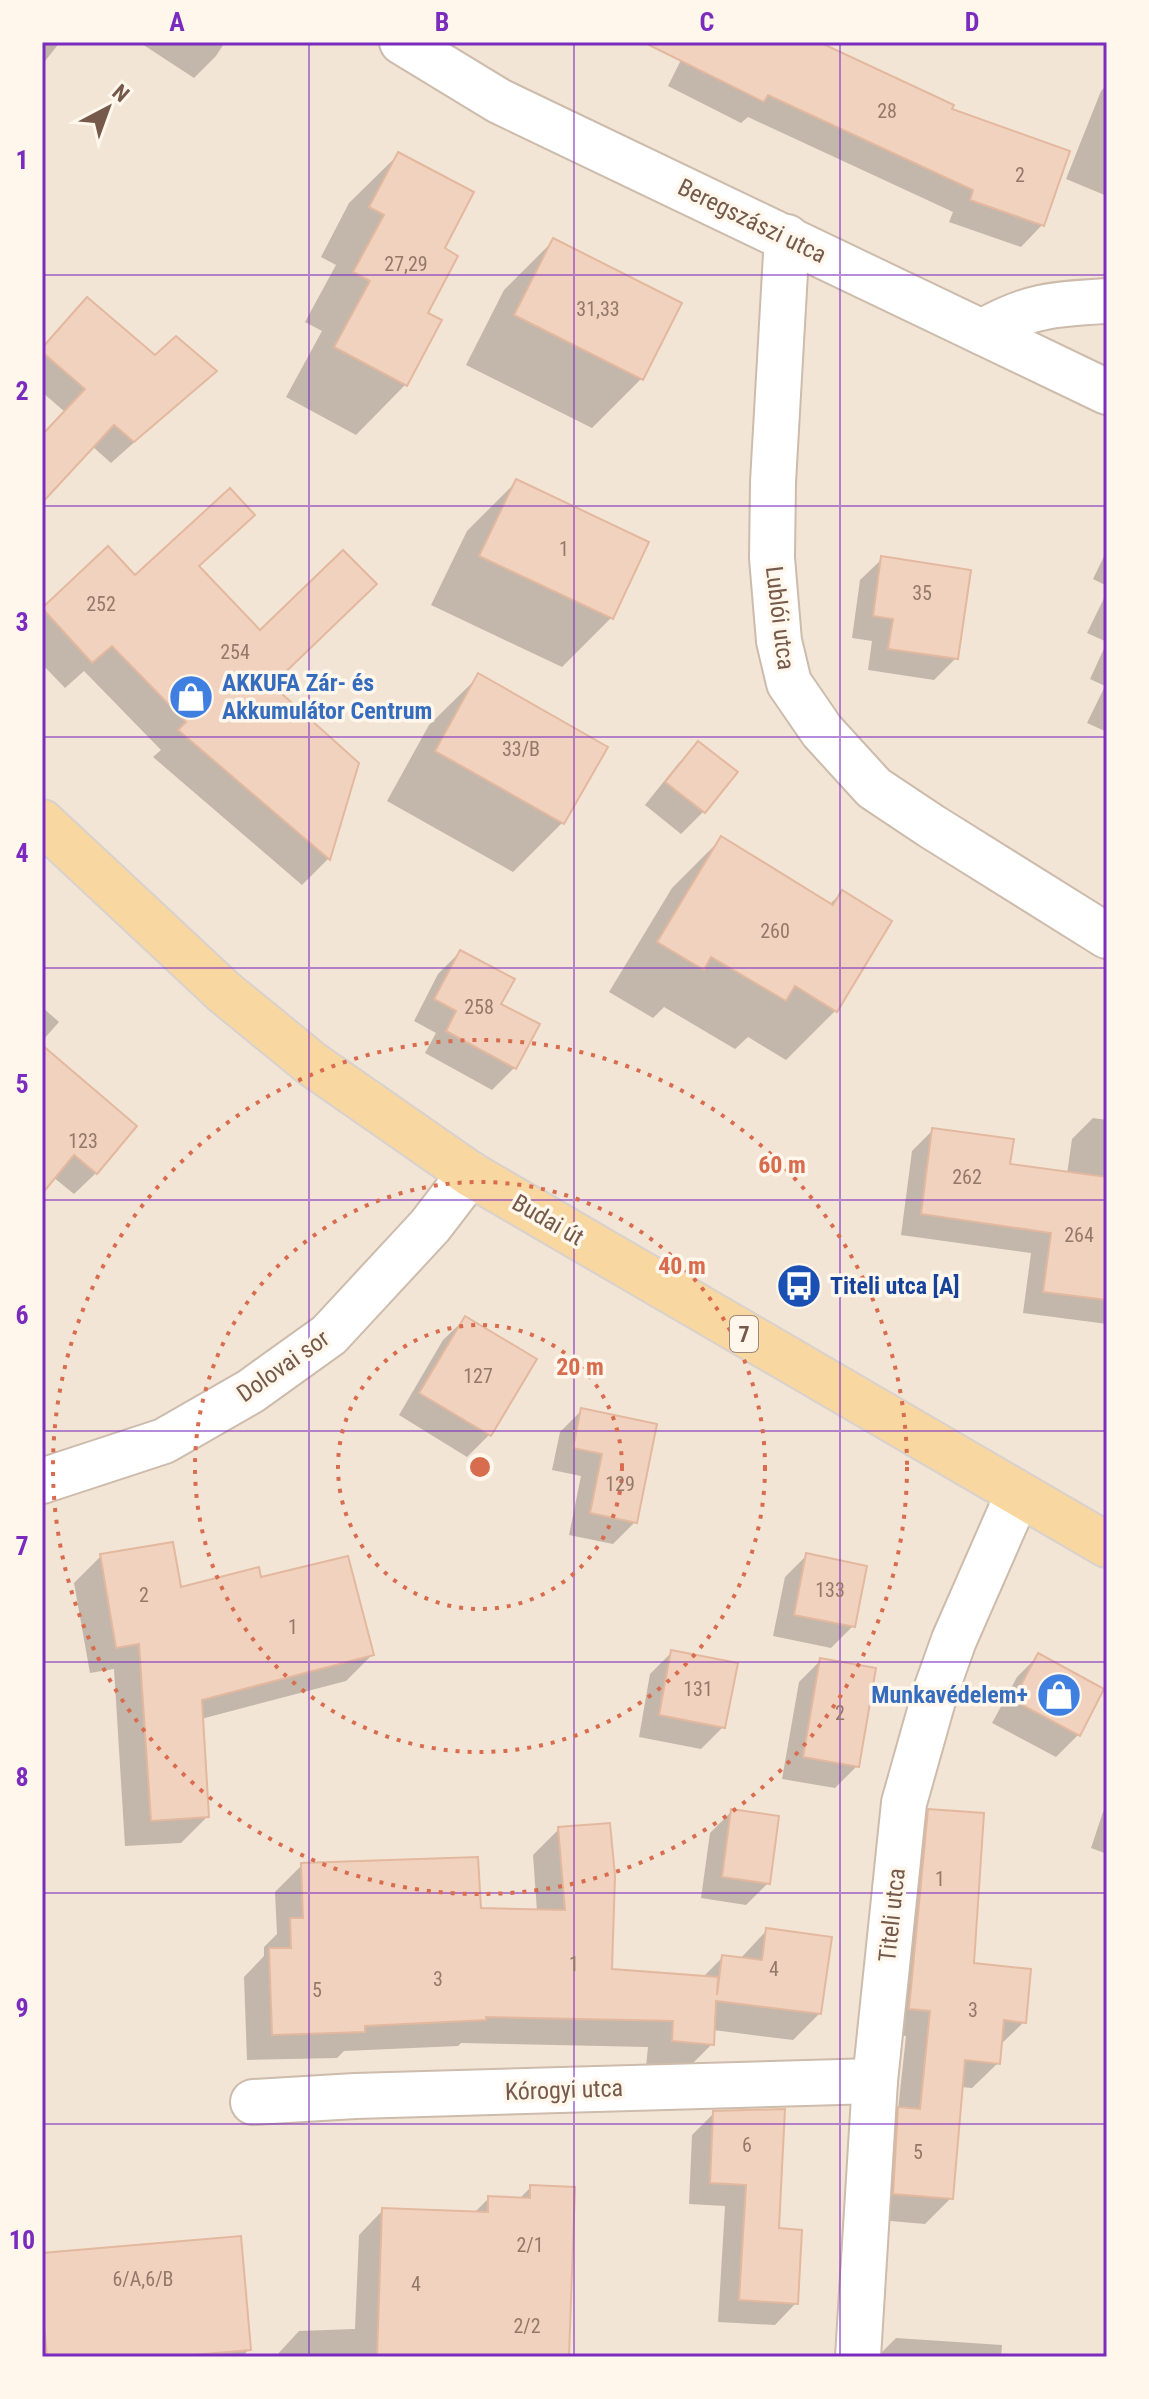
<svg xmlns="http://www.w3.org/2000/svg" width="1149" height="2399" font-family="'Roboto Condensed',sans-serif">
  <rect width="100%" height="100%" fill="#fcf3e6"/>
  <rect fill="#f3e5d5" x="42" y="42" width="1065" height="2315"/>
  <g fill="#0003">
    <polygon points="42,42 60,42 42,65"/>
    <polygon points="139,42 225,42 216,56 194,78"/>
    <polygon points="690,42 815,42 950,110 1042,225 1021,247 949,222 953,212 748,117 741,123 668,86"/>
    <polygon points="1107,85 1107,196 1066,179 1101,91"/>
    <polygon points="399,154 442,249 425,313 439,320 405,385 356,435 286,397 322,331 305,322 336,265 321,257 349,203"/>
    <polygon points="553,241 641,379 592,428 466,365 504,290"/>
    <polygon points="87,299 155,358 214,371 111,463 92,446 42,500 42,437 65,412 42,392 42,348"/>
    <polygon points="516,482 611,618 562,667 431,605 467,531"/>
    <polygon points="108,548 135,578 198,567 270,686 357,763 328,859 302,885 153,757 161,750 84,671 65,688 42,664 42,609"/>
    <polygon points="1107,550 1107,586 1093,579"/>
    <polygon points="882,559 956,658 934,680 868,670 872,641 852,638 860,580"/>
    <polygon points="1107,592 1107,732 1087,723 1105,686 1090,679 1107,642 1087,633"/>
    <polygon points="479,676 605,748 562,823 513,872 387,801 429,725"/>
    <polygon points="698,743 735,772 703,812 681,834 645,805 677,765"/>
    <polygon points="721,839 829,905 842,892 889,921 835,1011 786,1060 748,1037 735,1049 664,1007 653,1018 609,992 672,888"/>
    <polygon points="460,952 499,1005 514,1068 492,1090 425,1053 436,1033 414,1021 438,974"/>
    <polygon points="42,1007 59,1022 42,1041"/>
    <polygon points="42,1048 96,1173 74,1194 53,1177 42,1191"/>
    <polygon points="1093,1118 1107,1120 1107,1324 1023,1313 1031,1253 901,1235 912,1151 933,1130 1008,1166 1067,1174 1072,1139"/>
    <polygon points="465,1319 535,1360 489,1435 467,1457 399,1415 443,1340"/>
    <polygon points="582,1410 635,1522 613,1544 569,1535 581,1476 552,1470 560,1432"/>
    <polygon points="807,1555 853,1626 831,1648 773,1636 785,1577"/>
    <polygon points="101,1556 179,1590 260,1580 372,1655 346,1681 201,1719 207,1817 181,1843 125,1846 114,1669 90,1673 74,1583"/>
    <polygon points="672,1652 723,1727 701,1749 639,1737 650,1674"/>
    <polygon points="1038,1656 1102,1690 1078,1735 1056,1757 992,1723 1017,1677"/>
    <polygon points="821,1660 857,1766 835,1788 782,1779 799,1682"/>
    <polygon points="1107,1808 1107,1854 1091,1848 1103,1812"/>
    <polygon points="732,1811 768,1883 746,1905 701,1898 710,1833"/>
    <polygon points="929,1811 972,1965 1024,2022 999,2046 998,2063 972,2088 961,2087 951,2198 925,2224 868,2219 874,2135 898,2110 906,2036 884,2034 904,1837"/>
    <polygon points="559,1829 610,1971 702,1978 723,1957 740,1959 767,1930 819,2014 793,2040 713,2030 712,2044 686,2070 646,2067 648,2047 461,2043 458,2046 344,2051 337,2058 247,2060 244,1977 264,1956 264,1947 277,1934 275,1892 302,1865 479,1910 537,1911 533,1855"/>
    <polygon points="714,2113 777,2230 796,2303 775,2325 718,2322 725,2206 689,2204 692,2135"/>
    <polygon points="531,2187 567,2357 275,2357 299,2331 355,2329 359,2235 383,2210 473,2214 489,2198 519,2199"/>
    <polygon points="42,2255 249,2349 242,2357 42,2357"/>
    <polygon points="896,2338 1002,2345 1001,2357 877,2357"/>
  </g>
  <g fill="#f1d2be" stroke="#e3b89f" stroke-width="2">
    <polygon points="643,42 819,42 954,105 952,109 1070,151 1044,226 970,200 973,190 768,95 764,102"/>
    <polygon points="398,152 474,192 445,248 458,256 428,313 442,320 407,386 334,347 370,281 353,272 384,215 369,207"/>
    <polygon points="553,238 682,303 643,380 514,315"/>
    <polygon points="87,297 155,355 176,336 217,371 134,442 114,425 42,503 42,435 85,389 42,352 42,348"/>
    <polygon points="516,479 649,542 613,619 479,556"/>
    <polygon points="230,488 255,515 199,566 260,630 343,550 377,584 272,685 359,763 330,860 178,730 186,722 112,646 92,663 42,608 108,546 135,575"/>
    <polygon points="881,556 971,570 958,659 888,649 893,619 873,616"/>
    <polygon points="478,673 608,747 564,824 435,751"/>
    <polygon points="698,741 738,772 705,813 665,782"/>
    <polygon points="721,836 833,905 842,890 892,921 837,1012 795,986 786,1001 711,957 704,970 657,942"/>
    <polygon points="460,950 515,979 501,1004 540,1024 516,1069 446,1031 456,1011 434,999"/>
    <polygon points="42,1045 137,1126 97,1174 74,1155 42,1194"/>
    <polygon points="932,1128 1014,1139 1010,1164 1107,1177 1107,1300 1043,1292 1051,1233 921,1214"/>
    <polygon points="465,1316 537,1359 491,1436 419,1393"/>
    <polygon points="581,1408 657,1424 637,1523 590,1513 602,1454 573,1448"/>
    <polygon points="173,1542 181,1587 259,1567 261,1577 348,1556 374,1655 202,1700 209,1817 151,1821 139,1644 116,1648 100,1554"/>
    <polygon points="806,1553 867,1566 855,1627 794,1615"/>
    <polygon points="671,1650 738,1663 725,1728 659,1715"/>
    <polygon points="1038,1653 1104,1689 1080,1736 1013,1700"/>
    <polygon points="820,1658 876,1668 859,1767 803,1757"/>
    <polygon points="731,1809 779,1816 770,1884 722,1877"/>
    <polygon points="928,1809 984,1813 974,1963 1031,1969 1026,2023 1004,2020 1000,2064 965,2060 953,2199 893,2194 898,2107 920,2109 930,2011 909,2009"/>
    <polygon points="610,1823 615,1876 612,1969 718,1977 717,1995 722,1955 762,1960 766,1928 832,1937 821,2014 716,2001 714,2045 672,2041 673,2021 486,2017 486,2020 365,2026 365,2032 272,2035 269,1948 291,1948 290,1918 303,1918 301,1863 478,1857 481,1908 565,1910 558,1827"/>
    <polygon points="785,2109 779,2228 802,2230 798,2304 739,2300 746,2185 710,2183 713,2111"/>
    <polygon points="530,2185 575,2187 569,2357 377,2357 382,2208 488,2212 488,2196 530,2198"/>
    <polygon points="241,2236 251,2350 169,2357 47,2357 42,2304 42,2253"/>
  </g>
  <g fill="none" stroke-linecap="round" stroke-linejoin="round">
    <g stroke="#cdbbac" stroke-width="48">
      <g id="minor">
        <polyline points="402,42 499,101 1107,392"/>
        <polyline points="787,237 773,482 772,558 779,641 789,683 822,731 874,788 931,826 1107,936"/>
        <path d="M982,332c47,-27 72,-28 125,-31"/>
        <polyline points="42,1481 164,1441 251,1391 329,1335 430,1226 470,1174"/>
        <polyline points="253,2102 355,2096 875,2081"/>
        <polyline points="858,2357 875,2081 904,1803 935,1693 954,1640 1018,1494"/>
      </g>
    </g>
    <g stroke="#d8d1cd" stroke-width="48">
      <polyline id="major" points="42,822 224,992 312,1064 470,1174 1107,1545"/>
    </g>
    <use href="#minor" stroke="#fff" stroke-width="44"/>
    <use href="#major" stroke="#f9d7a0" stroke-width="44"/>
  </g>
  <path fill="none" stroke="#7b2cbf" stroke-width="2" stroke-opacity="0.55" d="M309,42v2315M574,42v2315M840,42v2315M42,275h1065M42,506h1065M42,737h1065M42,968h1065M42,1200h1065M42,1431h1065M42,1662h1065M42,1893h1065M42,2124h1065"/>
  <g fill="none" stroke="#d86c4e" stroke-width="4" stroke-dasharray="4 8">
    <circle cx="480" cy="1467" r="142"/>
    <circle cx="480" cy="1467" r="285"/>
    <circle cx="480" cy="1467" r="427"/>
  </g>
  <defs>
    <g id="shop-disc" transform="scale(2.3)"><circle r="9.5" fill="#3f7fe0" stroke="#fff7ec"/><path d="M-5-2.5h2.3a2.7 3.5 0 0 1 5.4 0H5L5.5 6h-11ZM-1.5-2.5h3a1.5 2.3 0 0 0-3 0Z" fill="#fff"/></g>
    <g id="bus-disc" transform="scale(2.3)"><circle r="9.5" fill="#1a4fb4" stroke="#fff7ec"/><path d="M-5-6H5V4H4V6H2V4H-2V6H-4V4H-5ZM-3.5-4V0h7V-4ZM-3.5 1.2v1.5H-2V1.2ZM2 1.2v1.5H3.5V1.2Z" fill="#fff"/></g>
  </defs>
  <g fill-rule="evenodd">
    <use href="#shop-disc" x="191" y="697"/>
    <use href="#bus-disc" x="799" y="1286"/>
    <use href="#shop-disc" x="1059" y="1695"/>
  </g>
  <g text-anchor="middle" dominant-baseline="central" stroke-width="7" stroke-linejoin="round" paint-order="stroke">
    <g font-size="20" fill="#947868">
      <text x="887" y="111">28</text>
      <text x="1020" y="175">2</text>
      <text x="406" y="264">27,29</text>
      <text x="598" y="309">31,33</text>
      <text x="564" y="549">1</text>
      <text x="922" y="593">35</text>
      <text x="101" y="604">252</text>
      <text x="235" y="652">254</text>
      <text x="521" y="749">33/B</text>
      <text x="775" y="931">260</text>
      <text x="479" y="1007">258</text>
      <text x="83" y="1141">123</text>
      <text x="967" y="1177">262</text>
      <text x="1079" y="1235">264</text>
      <text x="478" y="1376">127</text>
      <text x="620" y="1484">129</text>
      <text x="830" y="1590">133</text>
      <text x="144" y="1595">2</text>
      <text x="293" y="1627">1</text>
      <text x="698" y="1689">131</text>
      <text x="840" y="1713">2</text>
      <text x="940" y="1879">1</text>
      <text x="574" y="1964">1</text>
      <text x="774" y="1969">4</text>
      <text x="438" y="1979">3</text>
      <text x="317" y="1990">5</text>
      <text x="973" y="2010">3</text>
      <text x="747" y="2145">6</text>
      <text x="918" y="2152">5</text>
      <text x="530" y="2245">2/1</text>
      <text x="143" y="2279">6/A,6/B</text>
      <text x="416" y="2284">4</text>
      <text x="527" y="2326">2/2</text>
    </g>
    <rect fill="#fff7ec" stroke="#9e897b" stroke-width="2" x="730" y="1316" width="28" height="36" rx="6"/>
    <g font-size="22" font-weight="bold" fill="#755a4b">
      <text x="744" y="1334">7</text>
    </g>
    <g font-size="24" fill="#755a4b" stroke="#fff7ec">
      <text transform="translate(752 221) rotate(26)">Beregszászi utca</text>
      <text transform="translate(780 618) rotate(83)">Lublói utca</text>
      <text transform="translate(548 1220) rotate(30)">Budai út</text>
      <text transform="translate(283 1366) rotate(-35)">Dolovai sor</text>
      <text transform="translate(892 1915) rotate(-84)">Titeli utca</text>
      <text transform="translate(564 2090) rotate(-2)">Kórogyi utca</text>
    </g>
    <g font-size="24" font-weight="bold" fill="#366cbe" stroke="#fff7ec" text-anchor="start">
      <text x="222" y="683">AKKUFA Zár- és<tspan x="222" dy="28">Akkumulátor Centrum</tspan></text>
      <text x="1028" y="1695" text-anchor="end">Munkavédelem+</text>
    </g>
    <g font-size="24" font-weight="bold" fill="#164399" stroke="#fff7ec" text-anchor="start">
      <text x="830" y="1286">Titeli utca [A]</text>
    </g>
  </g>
  <circle cx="480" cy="1467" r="12" fill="#d86c4e" stroke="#fff7ec" stroke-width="4"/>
  <g font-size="24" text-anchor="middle" font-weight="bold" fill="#d86c4e" stroke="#fff7ec" stroke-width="7" stroke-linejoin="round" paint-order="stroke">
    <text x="782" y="1173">60 m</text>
    <text x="682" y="1274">40 m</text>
    <text x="580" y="1375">20 m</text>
  </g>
  <rect width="1149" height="2399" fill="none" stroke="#fff7ec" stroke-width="88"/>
  <g transform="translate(108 108) rotate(41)" stroke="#fff7ec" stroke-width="6" paint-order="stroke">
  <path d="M0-6L14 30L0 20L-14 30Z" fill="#755a4b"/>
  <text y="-12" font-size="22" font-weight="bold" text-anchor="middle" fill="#755a4b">N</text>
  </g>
  <rect x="44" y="44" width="1061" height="2311" fill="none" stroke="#7b2cbf" stroke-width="3"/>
  <g font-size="26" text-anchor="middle" font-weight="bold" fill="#7b2cbf">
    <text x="177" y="31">A</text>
    <text x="442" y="31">B</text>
    <text x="707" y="31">C</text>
    <text x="972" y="31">D</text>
    <text x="22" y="169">1</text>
    <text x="22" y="400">2</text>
    <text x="22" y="631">3</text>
    <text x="22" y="862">4</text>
    <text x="22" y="1093">5</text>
    <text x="22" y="1324">6</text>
    <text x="22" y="1555">7</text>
    <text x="22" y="1786">8</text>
    <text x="22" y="2017">9</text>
    <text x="22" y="2249">10</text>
  </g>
</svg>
